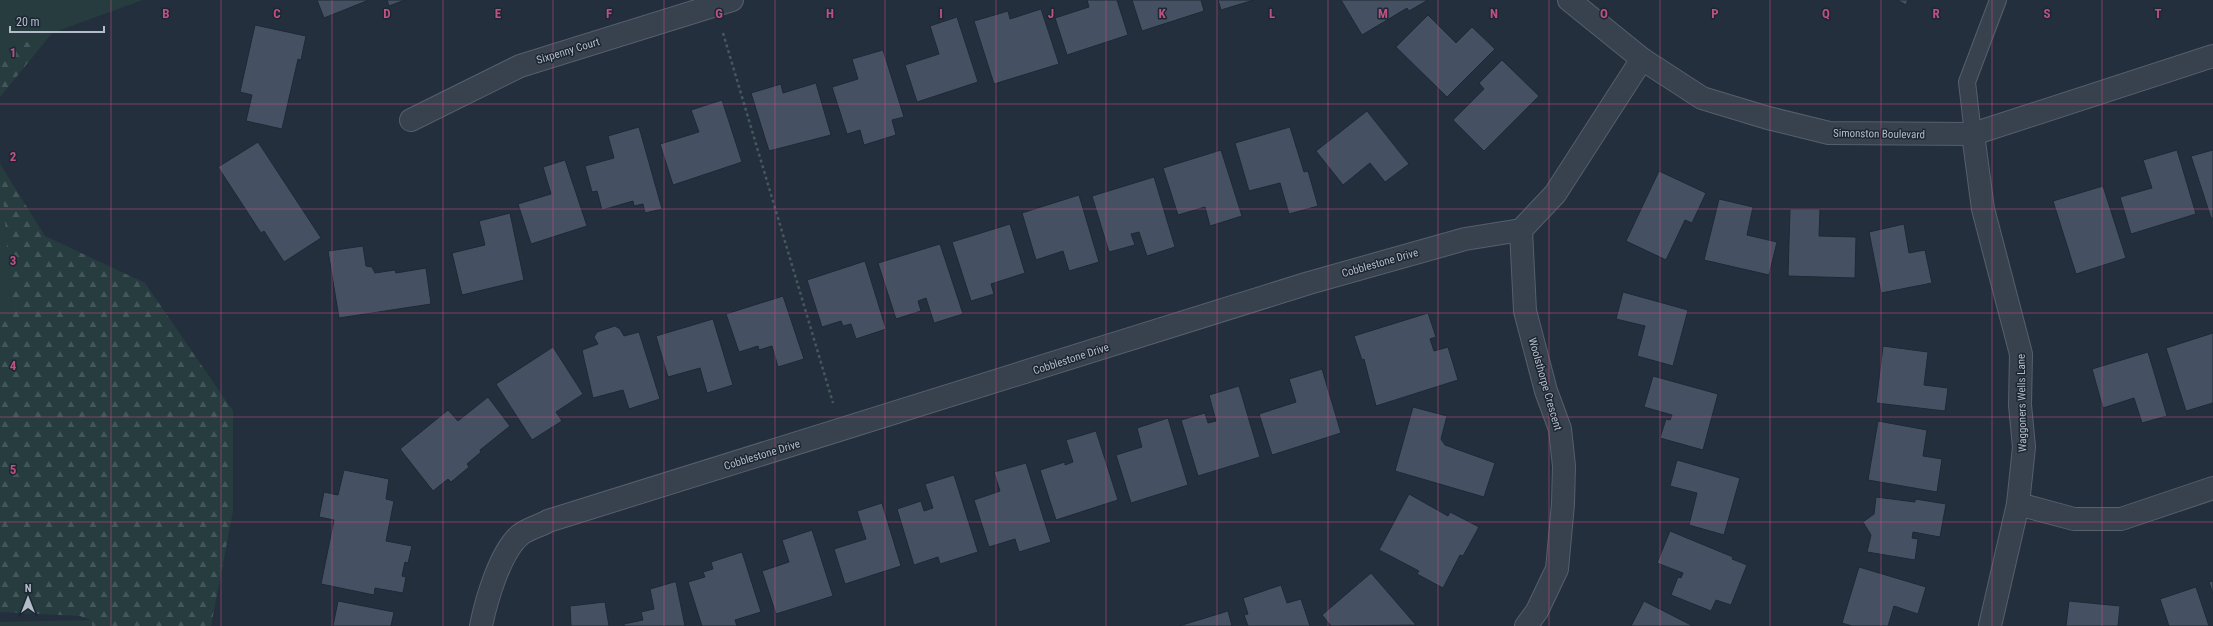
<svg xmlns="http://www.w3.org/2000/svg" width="2213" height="626" font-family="'Roboto Condensed',sans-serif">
  <defs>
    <pattern id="forest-firs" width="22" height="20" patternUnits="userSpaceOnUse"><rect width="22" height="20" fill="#263c3f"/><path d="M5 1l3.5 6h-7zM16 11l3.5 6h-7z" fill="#435659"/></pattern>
  </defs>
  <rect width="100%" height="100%" fill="#242f3e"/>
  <g fill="url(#forest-firs)">
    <polygon points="0,0 79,0 0,97"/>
    <polygon points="0,164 45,236 145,283 233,411 233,511 211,626 92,626 91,620 80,616 0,612"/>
  </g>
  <g fill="#263c3f">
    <polygon points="0,0 143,0 0,52"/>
    <polygon points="0,158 12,313 0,314"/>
    <polygon points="91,620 92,626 0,626 0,622"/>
  </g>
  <g fill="#455162" stroke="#1f2835">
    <polygon points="317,0 369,0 324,18"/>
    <polygon points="387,0 405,0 389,6"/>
    <polygon points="1087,0 1117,0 1128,35 1067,55 1055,18 1089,7"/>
    <polygon points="1132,0 1201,0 1204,11 1142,31"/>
    <polygon points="1218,0 1254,0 1221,10"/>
    <polygon points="1341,0 1428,0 1409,11 1407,8 1362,35"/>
    <polygon points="1897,0 1908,0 1906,5"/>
    <polygon points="1041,9 1059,64 994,84 974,21 1008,11 1010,19"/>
    <polygon points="1428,15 1456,43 1472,27 1495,49 1447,97 1396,47"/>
    <polygon points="957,17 978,82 917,102 905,65 939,54 930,26"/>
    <polygon points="255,25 306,36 301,60 298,59 282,129 246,121 252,95 240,92"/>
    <polygon points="883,50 904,117 892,120 896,135 864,145 860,130 847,134 832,87 858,79 852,59"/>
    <polygon points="1502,60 1539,96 1484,151 1453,120 1484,89 1479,83"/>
    <polygon points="816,83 831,135 769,151 751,93 781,84 783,93"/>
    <polygon points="722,100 742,162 673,185 660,144 699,132 691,110"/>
    <polygon points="1367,111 1409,164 1385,182 1370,163 1343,185 1316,151"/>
    <polygon points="639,127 662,209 645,213 643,204 634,206 633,201 602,210 597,191 592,192 585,166 614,158 608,136"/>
    <polygon points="1290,127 1304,172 1308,171 1318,206 1289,214 1280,183 1249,191 1235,143"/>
    <polygon points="258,142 321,238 284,262 264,231 261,233 218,167"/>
    <polygon points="1221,150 1242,216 1210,226 1205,207 1178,215 1163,168"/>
    <polygon points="2177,150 2196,214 2131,234 2120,197 2152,188 2143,160"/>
    <polygon points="2213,150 2213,218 2211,218 2191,156"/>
    <polygon points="565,160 587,226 531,244 518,204 551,194 543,167"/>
    <polygon points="1659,171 1706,193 1692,223 1685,220 1666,260 1626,241"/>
    <polygon points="1154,177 1175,247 1147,256 1139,232 1131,234 1135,245 1109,252 1092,196"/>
    <polygon points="2103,186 2126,258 2076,274 2053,201"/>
    <polygon points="1079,195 1099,262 1069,271 1063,251 1036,260 1022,213"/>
    <polygon points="1719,199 1753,207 1747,235 1777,242 1769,275 1704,260"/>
    <polygon points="1790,209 1820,209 1819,236 1856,237 1855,278 1788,276"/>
    <polygon points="510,213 524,280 462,295 452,253 485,245 479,221"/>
    <polygon points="1010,224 1025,273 991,284 994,294 971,301 952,242"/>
    <polygon points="1904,224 1909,253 1925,250 1932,283 1881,293 1869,232"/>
    <polygon points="940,244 963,314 934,323 926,298 918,301 921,311 896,319 878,263"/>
    <polygon points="363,246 366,266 372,267 375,273 395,270 396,273 426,268 431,304 339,318 328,251"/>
    <polygon points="865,261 886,329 856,339 851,324 843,326 841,321 822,327 807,280"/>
    <polygon points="1623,292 1688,310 1673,366 1637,356 1645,326 1616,319"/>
    <polygon points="783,296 804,359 778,367 772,346 759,350 758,346 739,352 726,314"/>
    <polygon points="1428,313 1436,337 1430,339 1434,351 1448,347 1458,380 1376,406 1364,359 1362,360 1354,336"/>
    <polygon points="713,319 733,385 707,393 700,368 668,377 656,336"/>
    <polygon points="615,326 620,329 624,336 639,332 660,399 629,409 623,390 593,398 582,350 598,344 594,337 597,332"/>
    <polygon points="2213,333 2213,403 2186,411 2166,348"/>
    <polygon points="1883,346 1928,352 1924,385 1948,388 1945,411 1876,403"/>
    <polygon points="553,347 583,394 556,412 562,421 532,440 496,384"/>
    <polygon points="2148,352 2167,416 2142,423 2134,398 2103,408 2092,369"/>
    <polygon points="1322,369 1341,433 1272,455 1259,414 1296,402 1289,379"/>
    <polygon points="1653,376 1718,394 1703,450 1660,438 1666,419 1670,420 1672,415 1644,407"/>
    <polygon points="1239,386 1260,457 1198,476 1181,420 1205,413 1208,423 1216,421 1209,395"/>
    <polygon points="488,397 510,426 480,450 481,452 467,464 469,467 451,482 448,479 433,491 400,449 448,410 458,421"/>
    <polygon points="1413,407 1447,416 1441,439 1445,445 1495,463 1484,497 1395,471"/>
    <polygon points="1168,418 1188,485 1131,503 1116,455 1142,447 1137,428"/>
    <polygon points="1878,421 1927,430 1923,456 1942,459 1937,492 1868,480"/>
    <polygon points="1096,431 1118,500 1056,520 1040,470 1065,462 1065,465 1073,462 1066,440"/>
    <polygon points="1677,460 1740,478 1724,535 1689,525 1697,493 1670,486"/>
    <polygon points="1026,463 1051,542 1019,552 1015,539 989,547 974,500 1000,491 994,472"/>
    <polygon points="344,470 389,479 386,499 394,501 386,541 412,546 408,563 405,562 402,576 406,577 403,593 375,588 374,595 321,584 334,520 319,517 324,492 338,495"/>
    <polygon points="954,475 978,552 940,564 938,557 914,565 897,509 921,501 924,511 933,508 925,484"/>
    <polygon points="1409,494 1448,516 1450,512 1479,527 1463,556 1460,555 1443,588 1417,574 1419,571 1379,550"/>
    <polygon points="1876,497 1915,502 1915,499 1946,504 1940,537 1913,532 1912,538 1918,539 1915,560 1867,552 1871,535 1863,522 1874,514"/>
    <polygon points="882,503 901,566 845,584 834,549 866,539 857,511"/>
    <polygon points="812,530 833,596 776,614 762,571 789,562 782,540"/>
    <polygon points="1670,531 1733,557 1732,559 1747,565 1731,605 1716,600 1711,611 1671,595 1678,577 1681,578 1683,573 1657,563"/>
    <polygon points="742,552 761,612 735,620 737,626 702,626 688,582 705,577 703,572 713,569 711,562"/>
    <polygon points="1859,567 1926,587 1918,614 1894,606 1888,626 1852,626 1842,623"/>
    <polygon points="1371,573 1416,625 1331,626 1322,615"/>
    <polygon points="2213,581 2213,594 2209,582"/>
    <polygon points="674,582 676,582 685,626 624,626 624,624 643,620 641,612 654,609 650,589"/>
    <polygon points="1281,585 1287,603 1301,599 1310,626 1248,626 1244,615 1248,614 1243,598"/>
    <polygon points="2196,587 2209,626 2169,626 2160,599"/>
    <polygon points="338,601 394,612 391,626 333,626"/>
    <polygon points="1644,601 1693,626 1631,626"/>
    <polygon points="2069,601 2120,606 2118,626 2066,626"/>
    <polygon points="605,602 609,626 571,626 570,606"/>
    <polygon points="1228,611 1232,626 1179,626"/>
  </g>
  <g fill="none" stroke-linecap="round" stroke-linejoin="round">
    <g stroke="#565f6c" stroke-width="18">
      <polyline id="service" points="1973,134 1967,82 1998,0"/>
    </g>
    <g stroke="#565f6c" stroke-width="24">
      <g id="minor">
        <polyline points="1569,0 1642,59 1702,98 1768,118 1829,133 1973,134 2213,56"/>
        <polyline points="411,120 520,66 732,0"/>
        <polyline points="1973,134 1983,209 2021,354 2020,405 2024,447 2018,504 1990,626"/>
        <polyline points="1521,230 1525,311 1546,391 1560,429 1564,466 1563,504 1557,569 1537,611 1526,626"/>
        <polyline points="2018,504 2074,519 2121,519 2213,488"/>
        <path d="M481,626c5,-25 19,-74 39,-91 7,-6 20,-9 28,-14l761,-238 156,-44 56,-9 34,-36 87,-135"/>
      </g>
    </g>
    <polyline stroke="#44595c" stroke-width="2.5" stroke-dasharray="3 3" stroke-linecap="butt" points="723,33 833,403"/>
    <use href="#service" stroke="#38414e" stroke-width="16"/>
    <use href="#minor" stroke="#38414e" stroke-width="22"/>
  </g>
  <path fill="none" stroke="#bd5182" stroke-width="1" stroke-opacity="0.55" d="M111,0v626M221,0v626M332,0v626M443,0v626M553,0v626M664,0v626M775,0v626M885,0v626M996,0v626M1106,0v626M1217,0v626M1328,0v626M1438,0v626M1549,0v626M1660,0v626M1770,0v626M1881,0v626M1992,0v626M2102,0v626M0,104h2213M0,209h2213M0,313h2213M0,417h2213M0,522h2213"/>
  <g text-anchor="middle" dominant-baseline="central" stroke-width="3" stroke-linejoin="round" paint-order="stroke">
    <g font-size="11" fill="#b4bcc9" stroke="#1d2633">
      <text transform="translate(568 51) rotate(-17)">Sixpenny Court</text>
      <text transform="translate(1879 134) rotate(1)">Simonston Boulevard</text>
      <text transform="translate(1380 263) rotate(-16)">Cobblestone Drive</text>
      <text transform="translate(1071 359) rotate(-18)">Cobblestone Drive</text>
      <text transform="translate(1545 384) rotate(74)">Woolsthorpe Crescent</text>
      <text transform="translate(2022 403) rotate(-91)">Waggoners Wells Lane</text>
      <text transform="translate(762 455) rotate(-17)">Cobblestone Drive</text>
    </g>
  </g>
  <g font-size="13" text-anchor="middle" font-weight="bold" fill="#bd5182" stroke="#1d2633" stroke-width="3" stroke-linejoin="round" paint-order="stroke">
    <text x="166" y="18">B</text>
    <text x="277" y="18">C</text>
    <text x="387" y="18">D</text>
    <text x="498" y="18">E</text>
    <text x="609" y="18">F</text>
    <text x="719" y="18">G</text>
    <text x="830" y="18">H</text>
    <text x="941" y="18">I</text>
    <text x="1051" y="18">J</text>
    <text x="1162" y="18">K</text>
    <text x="1272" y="18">L</text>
    <text x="1383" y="18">M</text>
    <text x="1494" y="18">N</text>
    <text x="1604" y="18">O</text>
    <text x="1715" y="18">P</text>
    <text x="1826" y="18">Q</text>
    <text x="1936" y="18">R</text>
    <text x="2047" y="18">S</text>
    <text x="2158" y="18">T</text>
    <text x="13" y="57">1</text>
    <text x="13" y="161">2</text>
    <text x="13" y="265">3</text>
    <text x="13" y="370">4</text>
    <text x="13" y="474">5</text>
  </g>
  <g transform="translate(28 598)" stroke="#1d2633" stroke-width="3" paint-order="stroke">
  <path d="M0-3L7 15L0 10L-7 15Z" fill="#b4bcc9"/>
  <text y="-6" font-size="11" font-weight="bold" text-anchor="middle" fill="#b4bcc9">N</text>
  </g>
  <path d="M10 26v6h94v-6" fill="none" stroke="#b4bcc9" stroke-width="2"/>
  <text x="16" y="26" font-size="12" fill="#b4bcc9" stroke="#1d2633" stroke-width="3" paint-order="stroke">20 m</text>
</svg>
